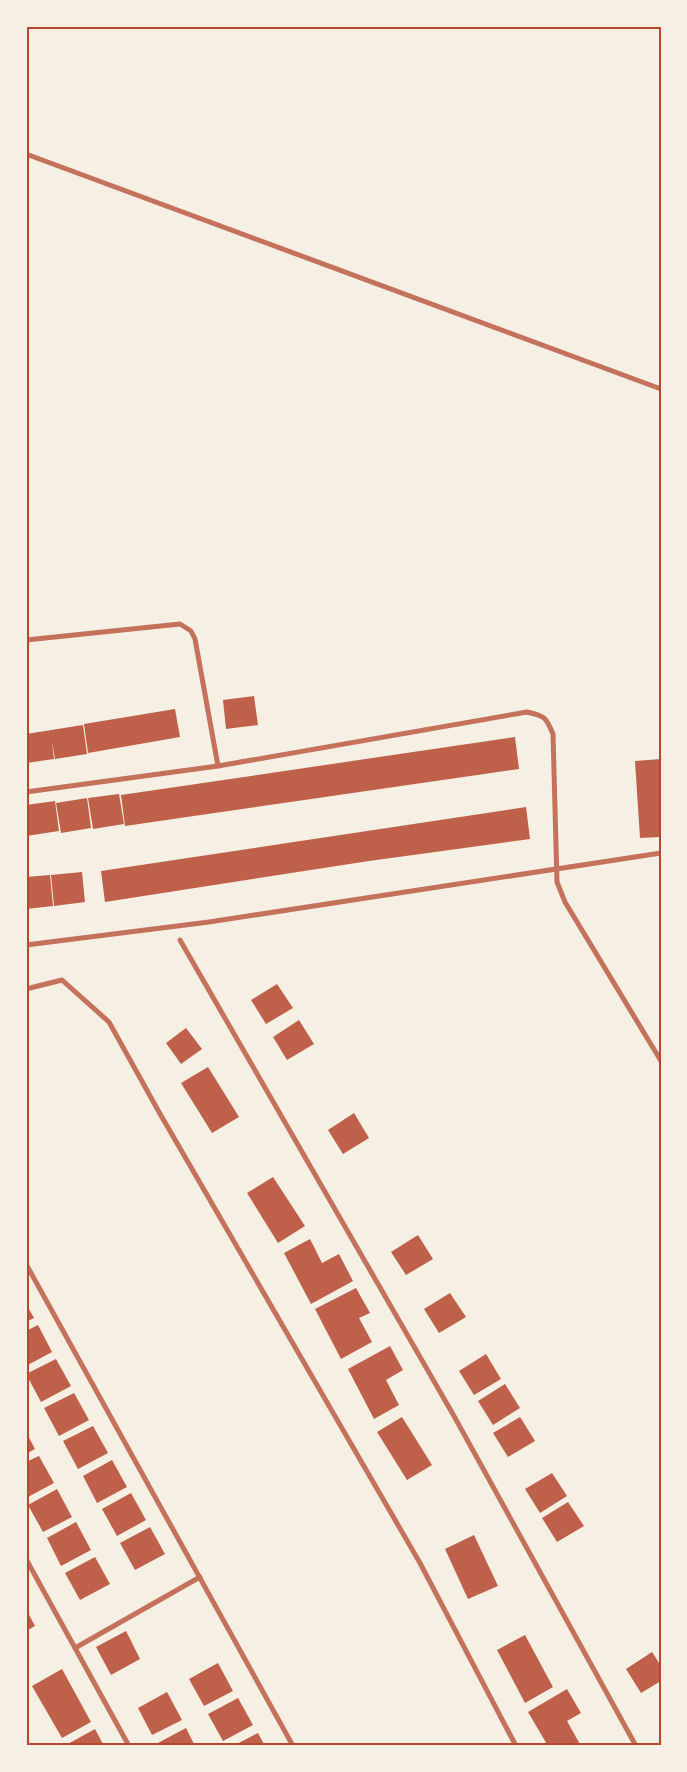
<svg xmlns="http://www.w3.org/2000/svg" width="687" height="1772" font-family="Commissioner,sans-serif">
  <rect width="100%" height="100%" fill="#f6efe4"/>
  <g fill="#bf614a">
    <polygon points="254,696 258,725 226,729 223,700"/>
    <polygon points="175,709 180,737 88,753 84,724"/>
    <polygon points="83,725 87,754 55,759 52,742 54,759 26,763 26,734"/>
    <polygon points="515,737 519,769 125,826 121,795"/>
    <polygon points="661,759 661,837 640,838 635,761"/>
    <polygon points="119,794 124,824 93,829 88,798"/>
    <polygon points="87,798 91,828 61,833 56,803"/>
    <polygon points="55,801 59,831 26,836 26,805"/>
    <polygon points="526,807 530,839 369,861 105,902 101,871"/>
    <polygon points="82,872 85,902 54,906 51,875"/>
    <polygon points="50,875 53,906 26,909 26,877"/>
    <polygon points="277,984 293,1008 266,1024 251,1000"/>
    <polygon points="299,1020 314,1044 287,1060 273,1037"/>
    <polygon points="186,1028 202,1049 181,1064 166,1043"/>
    <polygon points="208,1067 239,1117 212,1133 181,1083"/>
    <polygon points="354,1113 369,1138 343,1154 328,1130"/>
    <polygon points="273,1177 305,1226 278,1243 247,1193"/>
    <polygon points="418,1235 433,1259 406,1275 391,1252"/>
    <polygon points="310,1239 322,1263 339,1254 353,1281 311,1304 284,1253"/>
    <polygon points="356,1288 370,1313 359,1318 372,1342 341,1359 315,1309"/>
    <polygon points="450,1293 466,1317 439,1333 424,1309"/>
    <polygon points="26,1304 34,1318 26,1322"/>
    <polygon points="38,1325 52,1352 26,1366 26,1331"/>
    <polygon points="390,1346 403,1370 386,1380 399,1405 374,1419 348,1369"/>
    <polygon points="486,1354 501,1379 474,1395 459,1371"/>
    <polygon points="56,1359 71,1386 41,1402 26,1374"/>
    <polygon points="505,1384 520,1408 493,1425 478,1401"/>
    <polygon points="74,1393 89,1420 59,1436 44,1408"/>
    <polygon points="402,1417 432,1465 407,1480 377,1432"/>
    <polygon points="520,1417 535,1441 508,1457 493,1433"/>
    <polygon points="93,1426 108,1453 78,1469 63,1441"/>
    <polygon points="26,1432 35,1449 26,1454"/>
    <polygon points="39,1456 54,1483 26,1498 26,1462"/>
    <polygon points="112,1460 127,1487 97,1503 83,1476"/>
    <polygon points="552,1473 567,1496 540,1513 525,1489"/>
    <polygon points="57,1489 72,1517 43,1532 28,1505"/>
    <polygon points="131,1493 146,1520 117,1536 102,1509"/>
    <polygon points="568,1502 584,1526 557,1542 542,1518"/>
    <polygon points="76,1522 91,1550 61,1566 47,1538"/>
    <polygon points="150,1527 165,1554 135,1570 120,1543"/>
    <polygon points="474,1535 498,1586 468,1599 445,1549"/>
    <polygon points="95,1557 110,1584 80,1600 65,1573"/>
    <polygon points="26,1609 35,1626 26,1631"/>
    <polygon points="126,1631 140,1659 111,1675 96,1647"/>
    <polygon points="525,1635 553,1687 525,1703 497,1650"/>
    <polygon points="652,1652 661,1666 661,1681 641,1693 626,1669"/>
    <polygon points="218,1663 233,1691 204,1706 189,1679"/>
    <polygon points="62,1669 91,1722 62,1738 32,1686"/>
    <polygon points="567,1689 581,1713 567,1721 581,1746 548,1746 528,1712"/>
    <polygon points="167,1692 182,1720 152,1735 138,1708"/>
    <polygon points="238,1698 253,1725 223,1741 208,1714"/>
    <polygon points="186,1728 195,1746 157,1746 156,1744"/>
    <polygon points="95,1729 104,1746 64,1746"/>
    <polygon points="258,1733 265,1746 233,1746"/>
  </g>
  <g fill="none" stroke-linecap="round" stroke-linejoin="round">
    <g stroke="#c5725c" stroke-width="5">
      <polyline points="26,154 661,389"/>
      <polyline points="26,640 180,624 191,631 195,639 218,766"/>
      <path d="M26,792l192,-26 309,-54c18,4 19,5 26,22l4,148 8,20 96,159"/>
      <polyline points="180,940 454,1416 636,1746"/>
      <polyline points="26,945 209,922 661,853"/>
      <polyline points="26,989 62,980 109,1022 159,1112 420,1563 516,1746"/>
      <polyline points="26,1264 293,1746"/>
      <polyline points="26,1559 129,1746"/>
      <polyline points="75,1648 200,1577"/>
    </g>
  </g>
  <rect width="687" height="1772" fill="none" stroke="#f6efe4" stroke-width="55"/>
  <rect x="28" y="28" width="632" height="1716" fill="none" stroke="#b5482f" stroke-width="2"/>
</svg>
